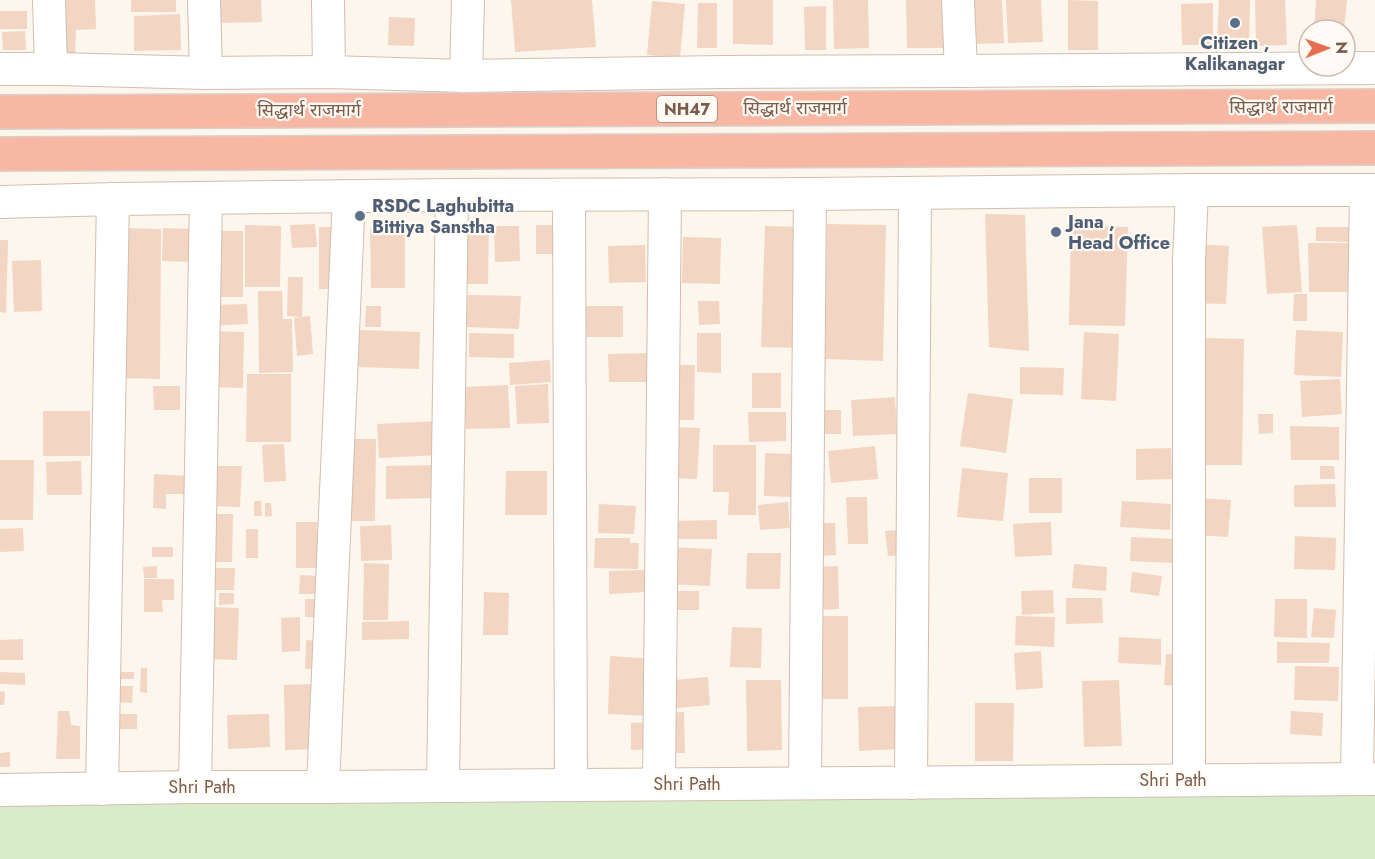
<svg xmlns="http://www.w3.org/2000/svg" width="1375" height="859" font-family="Jost,'Noto Sans Devanagari',sans-serif">
  <rect width="100%" height="100%" fill="#fdf6ec"/>
  <polygon fill="#d8ecc9" points="1375,793 1375,859 0,859 0,797"/>
  <g fill="#f3d5c3">
    <polygon points="58,0 95,0 96,29 76,30 75,60 57,60"/>
    <rect x="131" y="0" width="45" height="12"/>
    <polygon points="214,0 261,0 262,22 215,23"/>
    <polygon points="511,0 592,0 596,47 515,52"/>
    <polygon points="733,0 773,0 773,45 733,44"/>
    <polygon points="833,0 868,0 869,48 834,49"/>
    <polygon points="906,0 943,0 944,48 907,48"/>
    <polygon points="970,0 1002,0 1004,43 972,44"/>
    <polygon points="1006,0 1041,0 1043,42 1008,43"/>
    <polygon points="1068,0 1098,1 1098,50 1068,50"/>
    <polygon points="1219,0 1250,0 1249,46 1217,45"/>
    <polygon points="1255,0 1285,0 1287,45 1256,46"/>
    <polygon points="1316,0 1347,0 1344,30 1314,30"/>
    <polygon points="652,1 685,4 680,58 647,55"/>
    <polygon points="698,3 717,3 717,48 697,48"/>
    <polygon points="1213,3 1213,45 1182,45 1181,4"/>
    <polygon points="826,6 826,50 805,50 804,7"/>
    <rect x="0" y="11" width="27" height="18"/>
    <polygon points="180,14 181,50 134,51 134,16"/>
    <polygon points="389,17 415,18 414,46 388,45"/>
    <polygon points="25,31 26,50 3,50 2,32"/>
    <polygon points="985,214 1025,215 1029,351 989,347"/>
    <polygon points="465,222 489,223 488,284 463,284"/>
    <polygon points="315,224 317,247 292,248 290,225"/>
    <polygon points="827,224 886,225 883,361 824,359"/>
    <polygon points="245,225 281,226 280,287 245,287"/>
    <rect x="536" y="225" width="19" height="29"/>
    <polygon points="1071,225 1128,227 1125,326 1069,325"/>
    <polygon points="1297,225 1302,292 1267,294 1262,227"/>
    <polygon points="494,226 519,226 520,261 495,262"/>
    <polygon points="765,226 804,227 800,348 761,347"/>
    <rect x="319" y="227" width="21" height="62"/>
    <polygon points="1316,227 1351,227 1351,242 1316,241"/>
    <polygon points="123,228 161,229 160,379 121,378"/>
    <polygon points="163,228 192,229 192,262 162,261"/>
    <polygon points="370,228 405,228 405,288 371,288"/>
    <rect x="211" y="231" width="32" height="66"/>
    <polygon points="683,237 721,238 720,284 682,283"/>
    <polygon points="0,240 8,240 6,313 0,312"/>
    <polygon points="1308,243 1352,243 1353,292 1309,292"/>
    <polygon points="1196,244 1229,246 1226,304 1193,303"/>
    <polygon points="645,245 646,282 609,283 608,246"/>
    <polygon points="41,260 42,311 14,312 12,261"/>
    <polygon points="288,277 303,277 302,317 287,316"/>
    <polygon points="258,291 282,291 283,319 292,319 293,372 259,373"/>
    <polygon points="1294,294 1307,294 1307,321 1293,321"/>
    <polygon points="468,295 521,296 519,329 466,327"/>
    <polygon points="698,301 719,301 720,324 699,325"/>
    <polygon points="247,304 248,324 211,326 211,305"/>
    <polygon points="366,306 381,306 381,327 365,327"/>
    <rect x="579" y="306" width="44" height="31"/>
    <polygon points="310,316 313,354 297,356 294,318"/>
    <polygon points="359,330 420,332 419,369 358,367"/>
    <polygon points="1296,330 1343,332 1341,377 1294,375"/>
    <polygon points="210,331 244,332 243,388 209,387"/>
    <polygon points="1084,332 1119,334 1116,401 1081,399"/>
    <polygon points="469,333 514,334 514,358 469,357"/>
    <polygon points="697,333 721,333 721,373 697,372"/>
    <polygon points="1205,338 1244,339 1242,465 1203,465"/>
    <polygon points="650,353 651,382 609,382 608,354"/>
    <polygon points="550,360 551,382 510,385 509,363"/>
    <polygon points="668,365 695,365 694,420 668,420"/>
    <polygon points="1020,367 1064,368 1063,395 1020,394"/>
    <rect x="752" y="373" width="29" height="35"/>
    <polygon points="247,374 291,374 291,442 246,442"/>
    <polygon points="1340,379 1342,414 1302,417 1300,381"/>
    <polygon points="548,384 549,423 517,424 515,386"/>
    <polygon points="508,385 510,428 466,429 464,387"/>
    <polygon points="153,386 180,386 180,410 154,410"/>
    <polygon points="968,393 1013,399 1006,453 960,446"/>
    <polygon points="895,397 897,434 853,436 851,400"/>
    <polygon points="813,410 841,410 841,434 814,434"/>
    <rect x="43" y="411" width="47" height="45"/>
    <polygon points="748,412 786,412 786,441 749,442"/>
    <polygon points="1258,414 1273,414 1273,433 1259,434"/>
    <polygon points="439,421 441,455 379,458 377,424"/>
    <polygon points="1290,426 1339,427 1339,460 1291,460"/>
    <polygon points="673,427 700,428 697,479 671,478"/>
    <polygon points="349,439 376,439 375,521 349,521"/>
    <polygon points="284,444 286,481 264,482 262,445"/>
    <polygon points="713,445 756,445 756,515 728,515 729,492 713,492"/>
    <polygon points="875,446 878,479 831,483 828,451"/>
    <polygon points="1171,448 1172,479 1136,480 1136,449"/>
    <polygon points="765,453 793,454 791,497 764,496"/>
    <polygon points="0,460 34,460 33,520 0,520"/>
    <polygon points="81,461 82,495 47,495 46,462"/>
    <polygon points="439,465 440,498 386,499 386,466"/>
    <polygon points="211,466 242,466 240,507 210,506"/>
    <polygon points="1320,466 1334,466 1335,479 1320,479"/>
    <polygon points="962,468 1008,473 1003,521 957,517"/>
    <polygon points="506,471 547,471 547,515 505,515"/>
    <polygon points="154,474 187,476 186,494 166,494 166,509 153,508"/>
    <rect x="1029" y="478" width="33" height="35"/>
    <polygon points="1335,484 1336,507 1294,507 1294,485"/>
    <polygon points="846,497 867,497 868,544 848,544"/>
    <polygon points="1199,498 1231,500 1228,537 1196,535"/>
    <polygon points="254,501 261,501 262,516 254,516"/>
    <polygon points="1122,501 1171,504 1170,530 1120,527"/>
    <polygon points="788,502 790,528 760,530 758,505"/>
    <polygon points="265,503 271,503 272,516 265,517"/>
    <polygon points="599,504 636,506 634,534 598,533"/>
    <polygon points="216,514 233,514 232,562 215,562"/>
    <polygon points="717,520 717,539 668,539 668,521"/>
    <rect x="296" y="522" width="21" height="46"/>
    <polygon points="1051,522 1052,555 1015,557 1013,524"/>
    <polygon points="821,523 835,523 836,555 822,556"/>
    <polygon points="391,525 392,560 361,561 360,526"/>
    <polygon points="23,528 24,551 0,552 0,529"/>
    <rect x="246" y="529" width="12" height="29"/>
    <polygon points="898,530 901,555 888,556 885,531"/>
    <polygon points="1295,536 1336,538 1335,570 1294,569"/>
    <polygon points="1131,537 1174,539 1173,563 1130,561"/>
    <polygon points="595,538 630,538 630,543 639,543 638,569 594,568"/>
    <rect x="152" y="547" width="21" height="10"/>
    <polygon points="669,547 712,549 710,586 667,584"/>
    <polygon points="747,553 781,553 780,589 746,589"/>
    <polygon points="364,563 389,564 388,620 363,620"/>
    <polygon points="1074,564 1107,567 1106,591 1072,588"/>
    <polygon points="157,566 157,578 144,578 143,567"/>
    <polygon points="838,566 839,609 817,610 816,567"/>
    <polygon points="216,568 235,568 234,590 215,590"/>
    <polygon points="645,570 646,592 609,594 609,571"/>
    <polygon points="1132,572 1162,576 1159,596 1130,592"/>
    <polygon points="300,575 319,576 319,594 299,594"/>
    <polygon points="144,579 174,579 174,600 162,600 163,612 144,612"/>
    <polygon points="1053,590 1054,613 1022,615 1021,591"/>
    <rect x="667" y="591" width="32" height="19"/>
    <polygon points="484,592 509,593 508,635 483,635"/>
    <polygon points="219,593 234,593 234,604 219,605"/>
    <polygon points="1066,598 1102,598 1103,623 1066,624"/>
    <rect x="305" y="599" width="13" height="18"/>
    <polygon points="1275,599 1307,599 1307,638 1274,637"/>
    <polygon points="210,607 239,608 237,660 208,659"/>
    <polygon points="1314,608 1336,610 1334,638 1311,637"/>
    <polygon points="813,616 848,616 848,699 812,699"/>
    <polygon points="1016,616 1055,617 1054,647 1015,645"/>
    <polygon points="300,617 300,651 282,652 281,618"/>
    <polygon points="409,621 409,639 362,640 362,622"/>
    <polygon points="732,627 762,628 761,668 730,667"/>
    <polygon points="1119,637 1161,639 1161,665 1118,663"/>
    <polygon points="23,639 23,660 0,660 0,640"/>
    <polygon points="306,640 318,641 316,669 305,669"/>
    <polygon points="1277,642 1330,643 1329,663 1277,663"/>
    <polygon points="1041,651 1043,688 1016,690 1014,653"/>
    <polygon points="1166,654 1182,655 1180,686 1164,685"/>
    <polygon points="610,656 655,659 653,716 608,714"/>
    <polygon points="1295,666 1339,667 1338,701 1294,700"/>
    <polygon points="141,668 147,668 147,693 140,692"/>
    <polygon points="0,672 25,673 25,685 0,684"/>
    <rect x="113" y="672" width="21" height="7"/>
    <polygon points="708,677 710,705 665,709 663,681"/>
    <polygon points="746,680 781,680 782,750 747,751"/>
    <polygon points="1119,680 1122,746 1084,747 1082,681"/>
    <polygon points="315,684 316,749 285,750 284,685"/>
    <polygon points="111,686 133,686 132,703 111,702"/>
    <polygon points="0,691 5,692 4,705 0,705"/>
    <polygon points="975,703 1014,703 1013,761 975,761"/>
    <polygon points="897,706 898,749 859,751 858,707"/>
    <polygon points="58,711 69,711 71,725 80,726 80,759 56,759"/>
    <polygon points="1291,711 1323,713 1322,736 1290,734"/>
    <polygon points="684,712 685,753 662,753 661,713"/>
    <rect x="120" y="714" width="17" height="15"/>
    <polygon points="269,714 270,747 228,749 227,715"/>
    <polygon points="652,722 653,749 631,750 631,723"/>
    <polygon points="10,752 10,767 0,767 0,753"/>
  </g>
  <g fill="none" stroke-linecap="round" stroke-linejoin="round">
    <g stroke="#d1beb0" stroke-width="34">
      <g id="minor">
        <polyline points="49,0 51,69"/>
        <polyline points="204,0 206,73"/>
        <polyline points="328,0 329,72"/>
        <polyline points="958,0 961,71"/>
        <polyline points="0,69 59,69 206,73 329,72 466,76 723,72 961,71 1375,68"/>
        <polyline points="466,76 468,0"/>
        <polyline points="569,195 571,785"/>
        <polyline points="0,202 116,199 452,195 810,194 1192,190 1375,190"/>
        <polyline points="1357,779 1366,191"/>
        <polyline points="1189,780 1189,261 1192,190"/>
        <polyline points="805,783 810,194"/>
        <polyline points="911,783 915,193"/>
        <polyline points="659,784 665,194"/>
        <polyline points="443,786 452,195"/>
        <polyline points="195,787 206,198"/>
        <polyline points="323,787 349,196"/>
        <polyline points="102,789 113,199"/>
        <polyline points="0,790 195,787 323,787 1375,779"/>
      </g>
    </g>
    <g stroke="#dad1cd" stroke-width="36">
      <g id="highway">
        <polyline points="0,112 1375,106"/>
        <polyline points="0,154 1375,148"/>
      </g>
    </g>
    <use href="#minor" stroke="#fff" stroke-width="32"/>
    <use href="#highway" stroke="#f7b7a3" stroke-width="33"/>
  </g>
  <g fill="#5c6f8a" stroke="#fffaf3" stroke-width="2">
    <circle cx="1235" cy="23" r="6"/>
    <circle cx="360" cy="216" r="6"/>
    <circle cx="1056" cy="232" r="6"/>
  </g>
  <g text-anchor="middle" dominant-baseline="central" stroke-width="4.5" stroke-linejoin="round" paint-order="stroke">
    <rect fill="#fffaf3" stroke="#a28b7f" stroke-width="1.5" x="657" y="96" width="60" height="26" rx="4.5"/>
    <g font-size="16" font-weight="bold" fill="#7a5c4d">
      <text x="687" y="109">NH47</text>
    </g>
    <g font-size="18" font-weight="bold" fill="#4e5e75" stroke="#fffaf3" text-anchor="start">
      <text x="1235" y="43" text-anchor="middle">Citizen ,<tspan x="1235" dy="21">Kalikanagar</tspan></text>
      <text x="372" y="206">RSDC Laghubitta<tspan x="372" dy="21">Bittiya Sanstha</tspan></text>
      <text x="1068" y="222">Jana ,<tspan x="1068" dy="21">Head Office</tspan></text>
    </g>
    <g font-size="18" fill="#7a5c4d" stroke="#fffaf3">
      <text x="1281" y="107">सिद्धार्थ राजमार्ग</text>
      <text x="795" y="108">सिद्धार्थ राजमार्ग</text>
      <text x="309" y="110">सिद्धार्थ राजमार्ग</text>
      <text x="1173" y="780">Shri Path</text>
      <text x="687" y="784">Shri Path</text>
      <text x="202" y="787">Shri Path</text>
    </g>
  </g>
  <g transform="translate(1327 48) rotate(89)"><circle r="28" fill="#fffaf3" stroke="#cabbb1" stroke-width="1.5"/>
  <path d="M0-4.5L10 22L0 15L-10 22Z" fill="#e76f51"/>
  <text y="-9" font-size="16" font-weight="bold" text-anchor="middle" fill="#7a5c4d">N</text>
  </g>
</svg>
